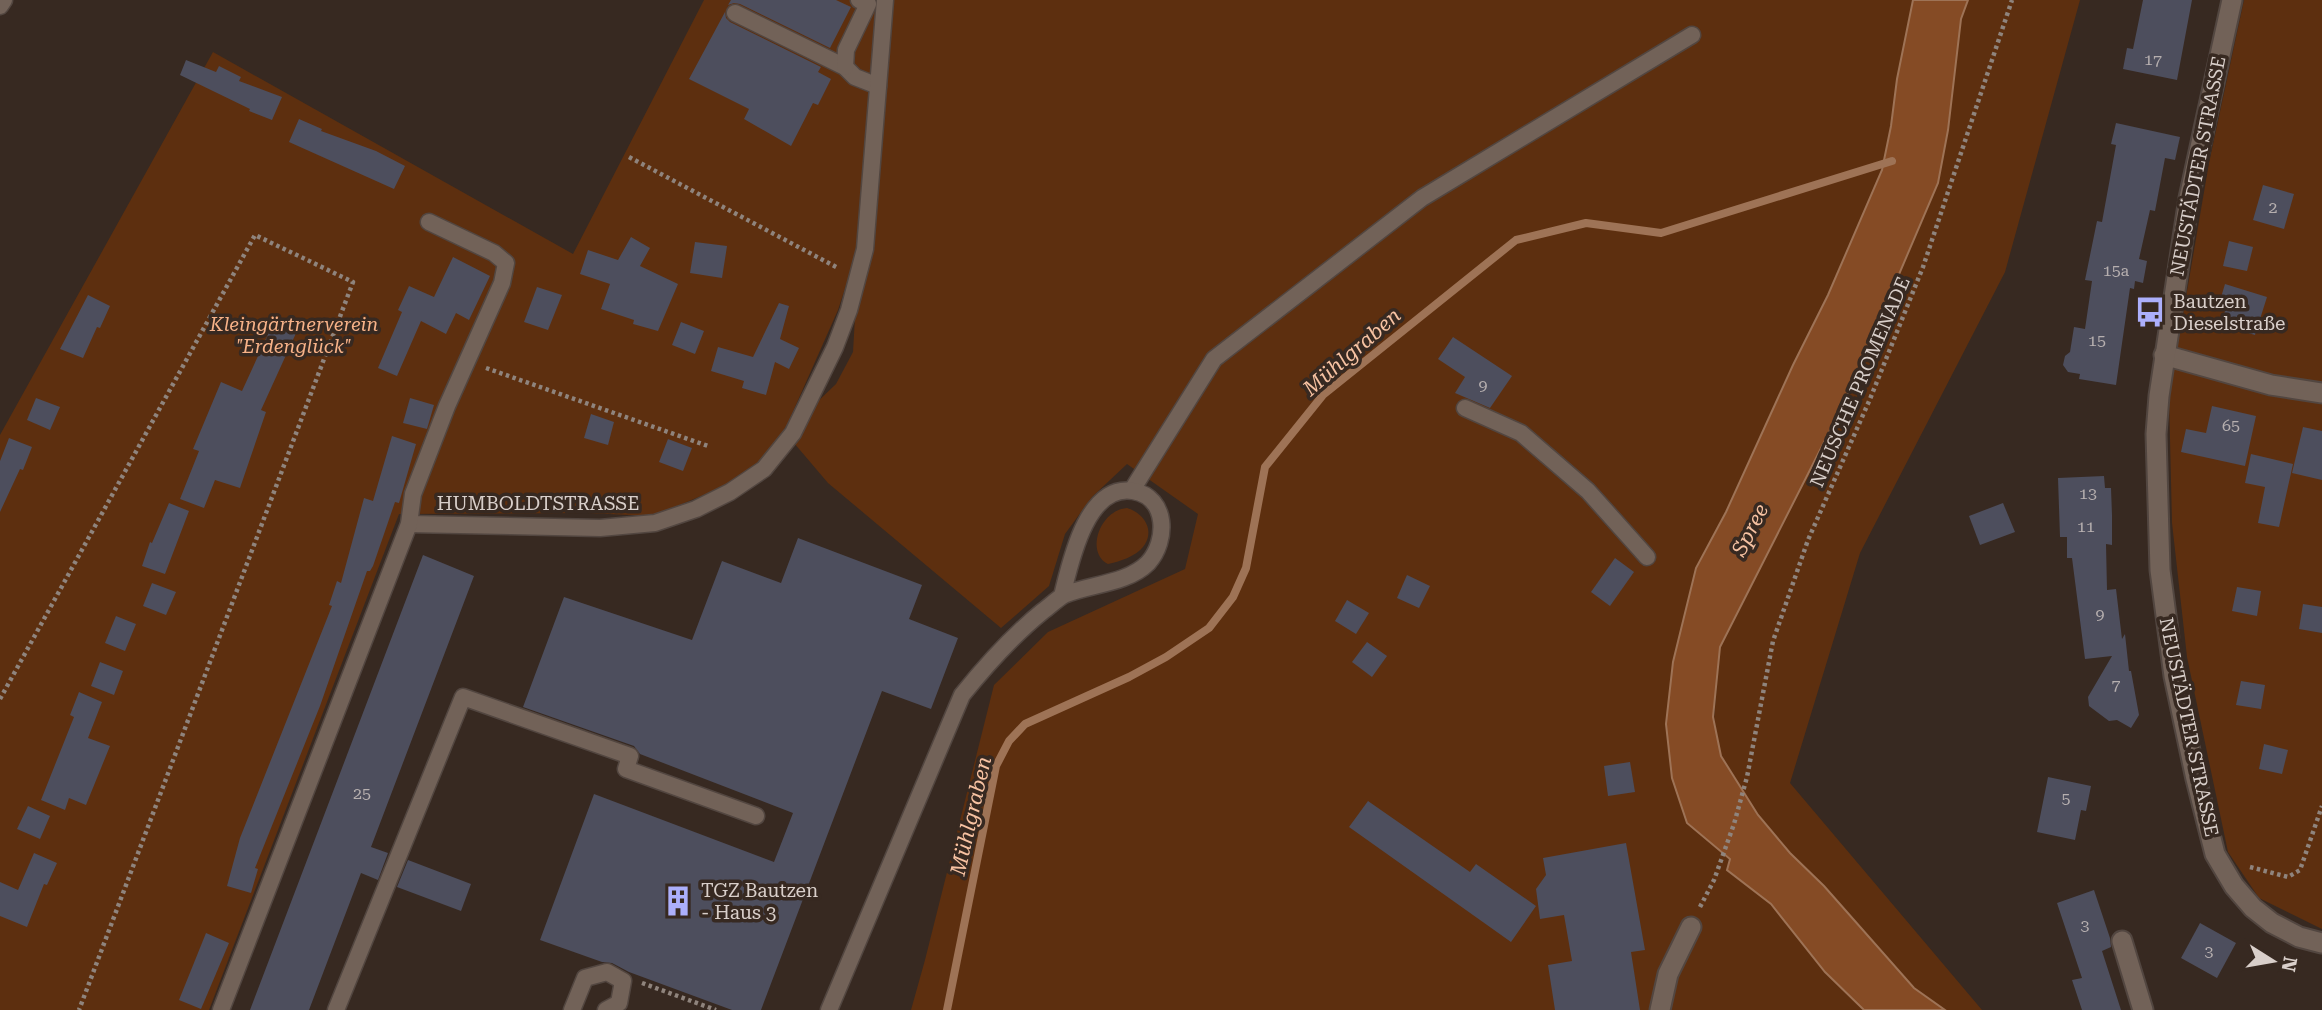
<svg xmlns="http://www.w3.org/2000/svg" width="2322" height="1010" font-family="'Roboto Serif',serif">
  <rect width="100%" height="100%" fill="#372921"/>
  <g fill="#5d2f0f">
    <polygon points="704,0 881,0 858,240 853,264 838,310 787,425 762,461 730,484 653,516 586,513 399,514 209,1010 0,1010 0,435 213,52 573,254"/>
    <polygon points="892,0 1913,0 1897,79 1891,127 1882,170 1828,295 1793,365 1726,512 1696,568 1687,822 1729,859 1727,871 1771,904 1824,971 1864,1010 911,1010 925,960 994,685 1048,632 1185,569 1198,514 1127,464 1092,497 1065,534 1049,586 1001,628 828,483 794,443 813,406 836,384 853,352 855,317 874,249"/>
    <polygon points="1968,0 2080,0 2005,272 1860,553 1790,783 1982,1010 1946,1010 1914,988 1824,886 1790,853 1758,815 1721,755 1714,718 1720,648 1844,403 1938,183 1948,130 1961,19"/>
    <polygon points="2244,0 2322,0 2322,929 2259,898 2228,852 2187,657 2172,523 2169,396 2209,163"/>
    <path d="M1127,508c17,5 29,23 16,39 -7,9 -24,15 -35,17 -23,-12 -8,-54 19,-56z"/>
  </g>
  <polygon fill="#854b25" stroke="#9e7356" stroke-width="2" points="1913,0 1968,0 1961,19 1948,130 1938,183 1844,403 1720,647 1713,717 1721,756 1758,815 1790,853 1824,886 1914,988 1945,1010 1864,1010 1825,972 1771,904 1727,870 1730,859 1687,823 1672,778 1666,724 1673,662 1696,568 1726,512 1793,365 1828,295 1882,170 1891,126 1897,79"/>
  <g fill="none" stroke-linecap="round" stroke-linejoin="round">
    <polyline stroke="#9e7356" stroke-width="8" points="947,1010 996,766 1009,741 1025,724 1129,677 1166,657 1209,628 1233,597 1246,568 1265,467 1323,395 1516,240 1586,223 1661,233 1892,161"/>
  </g>
  <g fill="#4d4e5d">
    <polygon points="731,0 836,0 851,7 830,48 740,4 734,3 728,5"/>
    <polygon points="2143,0 2192,0 2177,80 2123,69 2127,48 2133,49"/>
    <polygon points="725,12 726,18 730,22 821,67 818,72 831,79 818,105 813,103 791,146 744,119 749,109 689,79"/>
    <polygon points="186,60 216,72 219,66 241,77 239,81 282,97 272,120 249,111 250,109 180,75"/>
    <polygon points="299,119 322,129 321,131 376,151 405,166 394,189 289,142"/>
    <polygon points="2116,123 2180,137 2175,160 2165,158 2155,211 2150,210 2139,259 2147,261 2143,283 2135,281 2134,289 2130,288 2116,385 2079,379 2080,374 2068,372 2063,365 2065,356 2070,352 2074,327 2085,329 2092,281 2085,280 2097,221 2102,222 2116,145 2111,144"/>
    <polygon points="2263,185 2294,194 2284,229 2253,220"/>
    <polygon points="631,237 650,248 640,266 678,284 658,331 633,324 634,320 601,309 610,284 580,274 588,250 618,260"/>
    <polygon points="2229,241 2253,247 2247,271 2223,266"/>
    <polygon points="695,242 727,246 722,278 690,273"/>
    <polygon points="453,257 490,276 469,320 456,313 446,334 421,321 397,376 378,368 402,312 398,310 409,286 434,297"/>
    <polygon points="2225,284 2267,297 2255,335 2221,325 2226,307 2219,304"/>
    <polygon points="537,287 562,295 548,330 524,322"/>
    <polygon points="88,295 110,306 100,328 97,327 83,358 60,349"/>
    <polygon points="779,303 789,306 780,339 799,348 789,369 775,362 766,395 742,388 744,381 711,371 718,347 753,357"/>
    <polygon points="274,321 297,331 261,410 266,412 240,488 215,480 204,508 180,499 199,451 193,449 221,382 242,391"/>
    <polygon points="681,322 704,331 695,354 672,345"/>
    <polygon points="1453,337 1512,376 1490,408 1455,393 1465,377 1438,359"/>
    <polygon points="36,398 60,407 50,430 27,420"/>
    <polygon points="410,398 434,405 427,429 403,423"/>
    <polygon points="2212,406 2256,416 2245,466 2181,452 2186,429 2206,433"/>
    <polygon points="591,414 614,422 608,445 584,438"/>
    <polygon points="2303,427 2322,431 2322,480 2292,473"/>
    <polygon points="392,436 416,444 399,503 395,502 373,566 370,571 367,571 320,706 255,868 258,869 251,893 227,886 240,838 332,606 329,605 337,581 341,583 364,498 373,501"/>
    <polygon points="9,438 32,447 23,470 20,469 0,512 0,461"/>
    <polygon points="668,439 692,448 683,471 659,462"/>
    <polygon points="2251,454 2293,464 2279,527 2258,523 2265,487 2245,483"/>
    <polygon points="2104,476 2105,488 2111,488 2112,515 2112,545 2106,544 2107,590 2116,589 2122,639 2125,634 2129,671 2131,671 2139,715 2131,728 2117,720 2109,721 2089,706 2088,697 2112,656 2085,659 2072,558 2067,558 2067,537 2060,537 2058,478"/>
    <polygon points="169,503 189,511 165,574 142,566 150,542 152,543"/>
    <polygon points="2003,503 2015,532 1980,545 1969,516"/>
    <polygon points="798,538 922,585 909,619 958,638 931,709 882,691 761,1010 732,1010 629,972 612,963 602,962 540,940 594,794 774,862 793,813 640,754 634,746 523,707 564,597 692,640 722,561 781,583"/>
    <polygon points="423,555 474,576 371,847 388,853 378,880 361,873 309,1010 250,1010"/>
    <polygon points="1615,558 1634,572 1610,606 1591,592"/>
    <polygon points="1407,575 1430,586 1419,608 1397,598"/>
    <polygon points="152,583 176,592 166,615 143,606"/>
    <polygon points="2237,587 2261,591 2257,616 2232,611"/>
    <polygon points="1347,600 1369,613 1356,634 1335,621"/>
    <polygon points="2303,604 2322,607 2322,633 2299,629"/>
    <polygon points="116,616 136,624 125,651 105,643"/>
    <polygon points="1367,642 1387,656 1372,677 1352,662"/>
    <polygon points="100,662 123,671 114,695 91,686"/>
    <polygon points="2241,681 2265,685 2261,709 2236,705"/>
    <polygon points="79,692 102,702 88,738 110,746 86,805 69,798 65,810 41,800 74,717 70,715"/>
    <polygon points="2264,744 2288,750 2282,774 2259,769"/>
    <polygon points="1630,762 1635,792 1608,796 1604,766"/>
    <polygon points="2048,777 2091,786 2086,811 2081,810 2075,840 2037,832"/>
    <polygon points="1368,801 1470,872 1476,864 1536,906 1511,942 1349,827"/>
    <polygon points="28,806 50,816 40,839 17,829"/>
    <polygon points="1626,843 1645,950 1631,952 1640,1010 1555,1010 1548,965 1572,961 1564,915 1540,919 1536,889 1546,875 1543,858"/>
    <polygon points="34,853 57,863 47,885 44,884 27,927 0,916 0,882 18,890"/>
    <polygon points="408,860 471,884 461,911 397,887"/>
    <polygon points="2094,890 2110,938 2111,947 2102,951 2121,1010 2082,1010 2072,980 2082,978 2057,903"/>
    <polygon points="2200,923 2236,943 2217,978 2181,958"/>
    <polygon points="206,933 229,943 201,1009 179,1000"/>
  </g>
  <g fill="none" stroke-linecap="round" stroke-linejoin="round">
    <g stroke="#524640" stroke-width="19">
      <g id="service">
        <polyline points="0,6 4,0"/>
        <polyline points="735,13 845,67 855,77 878,86"/>
        <polyline points="845,67 846,50 868,4 859,0"/>
        <polyline points="1465,408 1521,433 1588,491 1647,557"/>
        <polyline points="1132,490 1214,359 1422,198 1692,35"/>
        <polyline points="409,524 600,528 655,523 696,509 730,492 764,469 793,433 835,347 849,310 865,249 885,0"/>
        <polyline points="221,1010 409,524 413,494 447,406 502,283 506,263 494,253 429,222"/>
        <polyline points="336,1010 463,697 630,756 626,769 756,816"/>
        <polyline points="572,1010 585,978 607,972 623,981 619,1003 606,1010"/>
        <path d="M829,1010l133,-315c25,-31 50,-59 81,-84 7,-5 14,-12 21,-16 26,-11 63,-11 84,-32 20,-22 20,-66 -15,-72 -47,-8 -63,73 -71,105"/>
      </g>
    </g>
    <g stroke="#524640" stroke-width="23">
      <g id="minor">
        <polyline points="2164,355 2271,385 2322,393"/>
        <polyline points="2122,941 2143,1010"/>
        <polyline points="1660,1010 1668,974 1691,927"/>
      </g>
    </g>
    <g stroke="#524640" stroke-width="23">
      <polyline id="tertiary" points="2232,0 2189,198 2159,396 2156,434 2160,570 2174,676 2196,779 2215,854 2234,886 2253,908 2272,923 2299,937 2322,943"/>
    </g>
    <g stroke="#8f847d" stroke-width="4.5" stroke-dasharray="3.5 3.5" stroke-linecap="butt">
      <polyline points="629,157 838,268"/>
      <polyline points="486,368 708,446"/>
      <polyline points="0,699 255,235 353,282 79,1010"/>
      <polyline points="2250,867 2288,877 2300,870 2322,806"/>
      <polyline points="1700,907 1714,880 1734,824 1747,777 1773,641 1808,540 1870,399 1923,267 2012,0"/>
      <polyline points="642,983 716,1010"/>
    </g>
    <use href="#service" stroke="#726258" stroke-width="16"/>
    <use href="#minor" stroke="#726258" stroke-width="19"/>
    <use href="#tertiary" stroke="#726258" stroke-width="19"/>
  </g>
  <defs>
    <g id="bus-bare" transform="scale(2.415)"><path d="M-5-6H5V4H4V6H2V4H-2V6H-4V4H-5ZM-3.5-4V0h7V-4ZM-3.5 1.2v1.5H-2V1.2ZM2 1.2v1.5H3.5V1.2Z" fill="#acaffb" stroke="#372921" stroke-width="2.5" paint-order="stroke"/></g>
    <g id="building-bare" transform="scale(2.415)"><path d="M-4-6H4V6H1V3H-1V6H-4ZM-2.5-4.3h1.7v1.8h-1.7ZM.8-4.3h1.7v1.8H.8ZM-2.5-1h1.7V.8h-1.7ZM.8-1h1.7V.8H.8Z" fill="#acaffb" stroke="#372921" stroke-width="2.5" paint-order="stroke"/></g>
  </defs>
  <g fill-rule="evenodd">
    <use href="#bus-bare" x="2150" y="312"/>
    <use href="#building-bare" x="678" y="901"/>
  </g>
  <g text-anchor="middle" dominant-baseline="central" stroke-width="7" stroke-linejoin="round" paint-order="stroke">
    <g font-size="16" fill="#b6afaf">
      <text x="2153" y="59">17</text>
      <text x="2273" y="207">2</text>
      <text x="2116" y="270">15a</text>
      <text x="2097" y="340">15</text>
      <text x="1483" y="385">9</text>
      <text x="2231" y="425">65</text>
      <text x="2088" y="493">13</text>
      <text x="2086" y="526">11</text>
      <text x="2100" y="614">9</text>
      <text x="2116" y="684">7</text>
      <text x="362" y="793">25</text>
      <text x="2066" y="798">5</text>
      <text x="2085" y="925">3</text>
      <text x="2209" y="951">3</text>
    </g>
    <g font-size="19" fill="#d9cfca" stroke="#372921">
      <text transform="translate(2198 166) rotate(-79)">NEUSTÄDTER STRASSE</text>
      <text transform="translate(1860 382) rotate(-67)">NEUSCHE PROMENADE</text>
      <text x="538" y="503">HUMBOLDTSTRASSE</text>
      <text transform="translate(2189 727) rotate(78)">NEUSTÄDTER STRASSE</text>
    </g>
    <g font-size="19" fill="#d9cfca" stroke="#372921" text-anchor="start">
      <text x="2173" y="301">Bautzen<tspan x="2173" dy="22">Dieselstraße</tspan></text>
      <text x="701" y="890">TGZ Bautzen<tspan x="701" dy="22">- Haus 3</tspan></text>
    </g>
    <g font-size="19" font-style="italic" fill="#f7b288" stroke="#372921">
      <text x="294" y="324">Kleingärtnerverein<tspan x="294" dy="22">"Erdenglück"</tspan></text>
    </g>
    <g font-size="21" font-style="italic" fill="#f7c2a2" stroke="#372921">
      <text transform="translate(1352 352) rotate(-41)">Mühlgraben</text>
      <text transform="translate(1750 530) rotate(-63)">Spree</text>
      <text transform="translate(971 816) rotate(-77)">Mühlgraben</text>
    </g>
  </g>
  <g transform="translate(2273 961) rotate(101)" stroke="#372921" stroke-width="5" paint-order="stroke">
  <path d="M0-5L12 26L0 18L-12 26Z" fill="#d9cfca"/>
  <text y="-10" font-size="19" font-weight="bold" text-anchor="middle" fill="#d9cfca">N</text>
  </g>
</svg>
